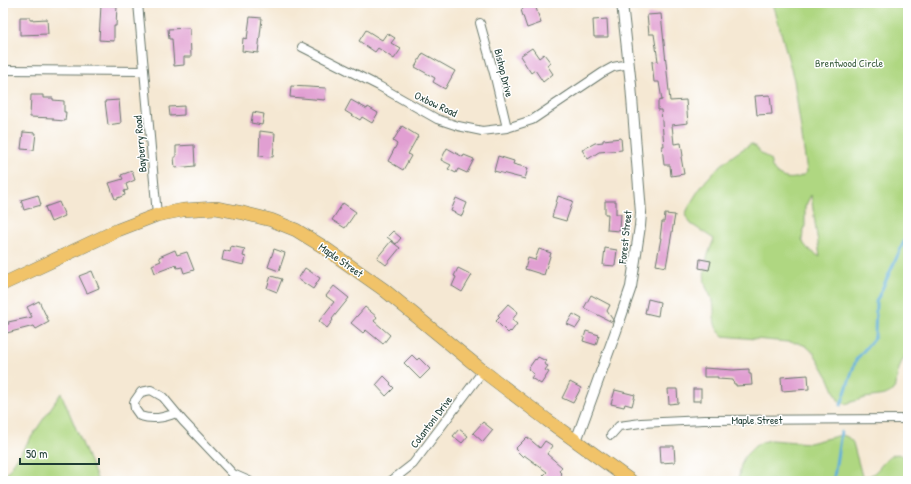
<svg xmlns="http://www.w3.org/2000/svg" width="911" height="484" font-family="'Patrick Hand',sans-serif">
  <rect width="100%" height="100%" fill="#fff"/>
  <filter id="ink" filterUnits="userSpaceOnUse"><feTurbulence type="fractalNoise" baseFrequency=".025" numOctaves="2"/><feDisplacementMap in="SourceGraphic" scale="8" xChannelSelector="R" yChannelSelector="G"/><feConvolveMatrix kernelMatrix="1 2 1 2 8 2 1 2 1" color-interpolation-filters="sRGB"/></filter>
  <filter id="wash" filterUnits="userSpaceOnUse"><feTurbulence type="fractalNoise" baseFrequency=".012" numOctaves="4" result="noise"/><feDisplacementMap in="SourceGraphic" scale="16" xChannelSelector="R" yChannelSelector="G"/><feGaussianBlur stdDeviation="0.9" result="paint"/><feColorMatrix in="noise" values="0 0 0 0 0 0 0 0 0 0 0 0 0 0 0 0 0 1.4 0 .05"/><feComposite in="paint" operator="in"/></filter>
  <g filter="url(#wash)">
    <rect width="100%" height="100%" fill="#f5e8d3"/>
    <g fill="#afd781" stroke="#678a5a" fill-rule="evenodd">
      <path d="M773,3h135v348c-8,11 -11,22 -12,35l-5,6 -6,3 -20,3 -20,6 -7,-4 -9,-21 -15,-26 -8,-7 -8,-3 -75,-7c-13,-12 -7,-20 -10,-35 -2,-5 -5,-9 -7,-14 -5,-17 2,-33 8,-48l-23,-15 -6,-9c15,-33 34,-52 66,-71 6,3 7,6 11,10 2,2 6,3 8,6 1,2 1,6 3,9 7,12 25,12 34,3l-13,-92zM811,195l9,62 -12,-8 -4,-5 -2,-5 3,-13v-19z"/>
      <polygon points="61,393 98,481 3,481 3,479"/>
      <path d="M841,435c6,1 9,3 12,8l9,33c3,0 6,1 9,-1 11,-6 18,-27 32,-19l5,11v14h-170l3,-16 3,-8 11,-11 7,-4 9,-2 38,3z"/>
    </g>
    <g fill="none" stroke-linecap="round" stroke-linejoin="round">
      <g stroke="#5fafd9" stroke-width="3">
        <polyline points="841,405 856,360 875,337 876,302 908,233"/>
        <polyline points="832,481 834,477 841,432"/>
      </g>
    </g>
    <g id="blocks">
      <g fill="#e19fd2">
        <polygon points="521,3 533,3 533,5 535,5 541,23 527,28 521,10 523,9"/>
        <polygon points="101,5 117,6 116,26 114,26 114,41 99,40"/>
        <polygon points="661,14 670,101 686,100 688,123 672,125 674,144 681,143 683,156 681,157 684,174 671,176 670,165 664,165 662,146 664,146 661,110 658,110 658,101 662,100 659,82 654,82 652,62 658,61 654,34 649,34 647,15"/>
        <polygon points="20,17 30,17 30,20 47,19 48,34 20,35"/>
        <polygon points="250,17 262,18 258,53 242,51 243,38 247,39"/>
        <polygon points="607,19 608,37 594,37 593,20"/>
        <polygon points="190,28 191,57 184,57 184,65 174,66 172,39 169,39 168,29"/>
        <polygon points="366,30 382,40 387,33 395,38 391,43 401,49 394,59 378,48 375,52 359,41"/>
        <polygon points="532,48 539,58 544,54 551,63 547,65 553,74 543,82 535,70 531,73 520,56"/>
        <polygon points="423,53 455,71 445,89 433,82 435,78 415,67"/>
        <polygon points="291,86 326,88 325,100 290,97"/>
        <polygon points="31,95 43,95 43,98 53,98 53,100 64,101 64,112 66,112 65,121 53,120 53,118 30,117"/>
        <polygon points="770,95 772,114 757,115 755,96"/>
        <polygon points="119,100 121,123 108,125 105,101"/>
        <polygon points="351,100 367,109 368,107 378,113 372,123 362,117 360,120 345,111"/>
        <polygon points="184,106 184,115 170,116 169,107"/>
        <polygon points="253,112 264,114 262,125 251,123"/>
        <polygon points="402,126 418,136 408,154 411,156 403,170 388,161 397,144 393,141"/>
        <polygon points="260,131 275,133 273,157 259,156"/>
        <polygon points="23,132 36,133 34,150 21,149"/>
        <polygon points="621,138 622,150 599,152 588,159 582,150 595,143 603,142 603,140"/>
        <polygon points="194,145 195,166 175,168 174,157 176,157 176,146"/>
        <polygon points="447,148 463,157 464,155 474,159 467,173 458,169 456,173 448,169 451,165 441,160"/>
        <polygon points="498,156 514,161 513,164 528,168 525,179 494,171"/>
        <polygon points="132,171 135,180 126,184 128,190 124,191 125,195 115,199 109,183 123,179 121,175"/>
        <polygon points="38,195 41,205 24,210 21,200"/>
        <polygon points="558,196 573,201 566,221 552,217"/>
        <polygon points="456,198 467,203 462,216 451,211"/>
        <polygon points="605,201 616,201 616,214 621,214 620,231 607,230 608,214 605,214"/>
        <polygon points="59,202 65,216 51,222 45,207"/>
        <polygon points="343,203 356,212 345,228 332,220"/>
        <polygon points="665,214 675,215 666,267 656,265 661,238 660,238 662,222 664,222"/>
        <polygon points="393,231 401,238 396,244 387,237"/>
        <polygon points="391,241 400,248 386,265 377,258"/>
        <polygon points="231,246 245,249 243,256 246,257 244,265 222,260 224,250 230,252"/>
        <polygon points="605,248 617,250 615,266 603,265"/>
        <polygon points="274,249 285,253 279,271 268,267"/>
        <polygon points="539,249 551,253 544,275 525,269 528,258 535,260"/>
        <polygon points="175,250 177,255 187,252 194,270 184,273 182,267 177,268 176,265 155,273 152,265 161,261 159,257"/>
        <polygon points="700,259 711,261 709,270 699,268"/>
        <polygon points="305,268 320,278 313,289 298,279"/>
        <polygon points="458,268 472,275 462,292 452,286 456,277 454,276"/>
        <polygon points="92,271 99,288 87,293 79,276"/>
        <polygon points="271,276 282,279 277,292 267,288"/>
        <polygon points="334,286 349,298 332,319 333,320 327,328 319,321 334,302 326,296"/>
        <polygon points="591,295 610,305 607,311 613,320 612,322 584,308"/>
        <polygon points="648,299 660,302 658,316 645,313"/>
        <polygon points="39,301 49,322 36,329 34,326 3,334 3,325 9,324 8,322 32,317 27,307"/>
        <polygon points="508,304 518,312 512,320 517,324 511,332 510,331 508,333 496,321 500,317 498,315"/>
        <polygon points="365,307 377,317 374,321 390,335 383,344 366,330 363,333 351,323"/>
        <polygon points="573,314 582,319 576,328 567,324"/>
        <polygon points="586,331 599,335 596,345 583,341"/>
        <polygon points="412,355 417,360 419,358 430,369 420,379 404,363"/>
        <polygon points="538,357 546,361 544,364 548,366 545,370 549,372 541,384 531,378 534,374 528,369 535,359 536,360"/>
        <polygon points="704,368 733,370 749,369 749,374 751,374 752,385 736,386 736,384 734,384 733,380 718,379 718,377 704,377"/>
        <polygon points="808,375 809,389 782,391 781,377"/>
        <polygon points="384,376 391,383 390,384 394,388 386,396 376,385"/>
        <polygon points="570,382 581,388 573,403 562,398"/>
        <polygon points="668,389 677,389 678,403 669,404"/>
        <rect x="693" y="389" width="8" height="12"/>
        <polygon points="615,390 635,395 632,406 625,404 624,407 611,404"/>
        <polygon points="483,422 493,430 483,442 473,433"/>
        <polygon points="459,429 468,436 462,443 453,436"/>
        <polygon points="527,437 540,448 545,441 553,446 547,454 562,467 559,471 562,474 556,481 548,481 543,476 547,472 524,455 523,457 515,449"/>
        <polygon points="660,446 674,446 675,462 661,463"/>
      </g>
    </g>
  </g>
  <g filter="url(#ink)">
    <use href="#blocks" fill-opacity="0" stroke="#6a796c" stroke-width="1"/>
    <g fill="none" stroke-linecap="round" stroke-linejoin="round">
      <g stroke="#6a796c" stroke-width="10">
        <g id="minor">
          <polyline points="138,3 157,215"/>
          <polyline points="480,23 495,77 507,128"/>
          <polyline points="302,47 379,86 437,119 458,126 482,131 507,128 532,120 602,73 613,67 629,64"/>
          <polyline points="3,70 144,71"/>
          <path d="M176,413c-13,5 -23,7 -36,3l-5,-7 -1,-7 7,-10 10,-2 12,7 20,24 50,53 16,7"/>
          <polyline points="611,435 619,426 641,423 704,420 908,419"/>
          <polyline points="391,481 413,464 483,371"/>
        </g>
      </g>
      <g stroke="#6a796c" stroke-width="12">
        <polyline id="tertiary" points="576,441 616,331 631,287 640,226 641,213 631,85 622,3"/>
      </g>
      <g stroke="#6a796c" stroke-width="14">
        <polyline id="primary" points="3,284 118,230 157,215 183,210 216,208 243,213 271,220 296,230 322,246 383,289 483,371 547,420 631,481"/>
      </g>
      <use href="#minor" stroke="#fff" stroke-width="8"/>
      <use href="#tertiary" stroke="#fff" stroke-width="10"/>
      <use href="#primary" stroke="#f1c369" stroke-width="13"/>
    </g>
  </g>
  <g text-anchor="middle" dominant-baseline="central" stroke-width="3" stroke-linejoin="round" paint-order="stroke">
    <g font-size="11" fill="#436447" stroke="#fff">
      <text x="849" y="63">Brentwood Circle</text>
    </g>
    <g font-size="11" fill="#1f3d34" stroke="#fff">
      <text transform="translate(504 73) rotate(76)">Bishop Drive</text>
      <text transform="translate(436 104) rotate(25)">Oxbow Road</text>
      <text transform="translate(140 144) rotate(-95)">Bayberry Road</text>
      <text transform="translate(625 237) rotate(-84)">Forest Street</text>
      <text transform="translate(341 260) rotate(35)">Maple Street</text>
      <text x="757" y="420">Maple Street</text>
      <text transform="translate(431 422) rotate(-53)">Colantoni Drive</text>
    </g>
  </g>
  <rect width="911" height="484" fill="none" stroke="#fff" stroke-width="16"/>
  <path d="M20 458v6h79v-6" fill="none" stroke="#1f3d34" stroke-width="2"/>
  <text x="26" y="458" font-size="12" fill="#1f3d34" stroke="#ffffff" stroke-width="3" paint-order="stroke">50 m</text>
</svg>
